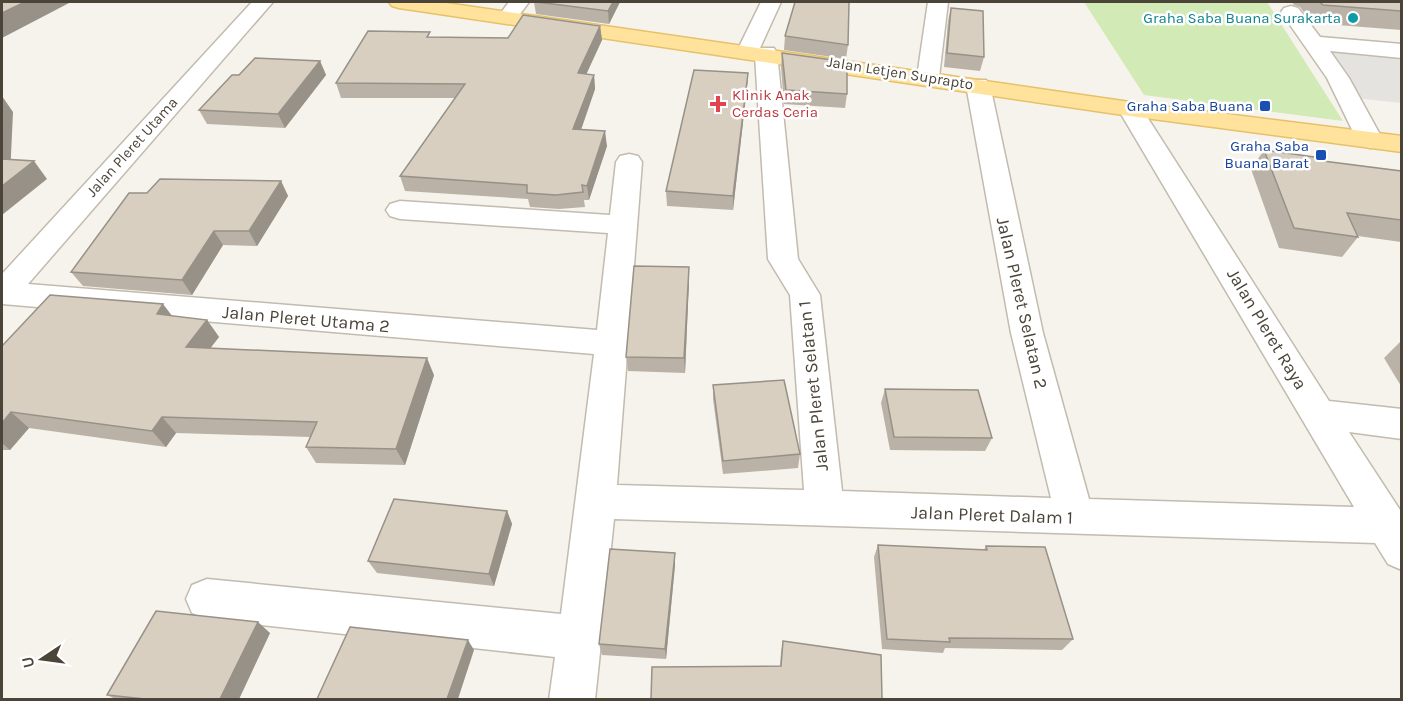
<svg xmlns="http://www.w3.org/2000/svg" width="1403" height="701" font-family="Karla,sans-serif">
  <rect width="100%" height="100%" fill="#f6f3ec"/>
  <polygon fill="#d2eab5" points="1084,2 1267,2 1343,121 1144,95"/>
  <polygon fill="#e5e3e0" points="1297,33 1401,43 1401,103 1337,96"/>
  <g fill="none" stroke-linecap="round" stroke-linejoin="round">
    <g stroke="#c2bbae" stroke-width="3">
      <g id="minor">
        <polygon points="252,2 273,2 28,284 597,330 608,233 400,219 390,216 386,210 390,204 400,201 610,215 616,162 620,156 629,154 638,156 642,162 617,485 804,490 790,295 768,259 755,56 740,56 737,51 761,2 781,2 760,48 774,48 777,53 798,259 820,295 842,491 1051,498 1011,333 966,85 970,80 986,80 990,85 1043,333 1089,499 1354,507 1118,109 1122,104 1130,102 1138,104 1142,109 1329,401 1402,409 1402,439 1349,432 1402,513 1402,570 1388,564 1375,543 614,519 595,700 549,700 555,657 207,619 192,613 186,599 192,585 207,579 561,614 594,354 2,304 2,274"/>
        <polygon points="509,2 529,2 514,22 500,22 497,18"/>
        <polygon points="928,2 948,2 939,77 936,82 920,82 917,77"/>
        <polygon points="1291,6 1298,8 1320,37 1402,44 1402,58 1330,51 1349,78 1383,140 1379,145 1370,148 1361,145 1357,140 1327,78 1281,12 1284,8"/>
      </g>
    </g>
    <g stroke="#e6c16a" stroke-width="3">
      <polygon id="major" points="389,2 439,2 1130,102 1402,136 1402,152 1130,116 399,8 392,6"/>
    </g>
    <use href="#minor" fill="#fff" fill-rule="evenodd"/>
    <use href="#major" fill="#ffe39c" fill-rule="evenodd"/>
  </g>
  <g fill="#bab2a6">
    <polygon points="534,2 620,2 609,24 536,14"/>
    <polygon points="1292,2 1401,2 1401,30 1312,23 1300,7 1294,5"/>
    <polygon points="951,8 984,57 980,71 944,67 948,21"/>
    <polygon points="600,26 602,40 586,74 594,75 595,89 581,130 607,146 589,200 584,200 585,207 559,209 530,207 528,199 405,191 400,176 455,98 341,98 336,83 431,37 508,38"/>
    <polygon points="785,36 848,45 846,59 784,50"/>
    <polygon points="782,53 847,94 845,108 784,104 781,67"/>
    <polygon points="320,61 326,75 285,128 207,124 199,110 239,75"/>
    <polygon points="748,73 747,87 733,210 667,206 666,191"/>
    <polygon points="1264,150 1323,161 1401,171 1401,242 1358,236 1358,237 1342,257 1279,248 1251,169"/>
    <polygon points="281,181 288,196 257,246 223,245 192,295 83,286 71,272 147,193"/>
    <polygon points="689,267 689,281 685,373 628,371 626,357"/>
    <polygon points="172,316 207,320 219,337 210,348 434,375 405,465 316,463 306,447 310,437 176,433 166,447 29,428 10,450 2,450 2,346"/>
    <polygon points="1401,341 1401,386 1384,358"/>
    <polygon points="713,385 800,454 798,468 723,474 713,399"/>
    <polygon points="885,389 992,438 985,451 890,450 881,403"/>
    <polygon points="507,511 512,524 494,586 377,573 368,561"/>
    <polygon points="878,545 984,550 986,546 1073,639 1062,650 945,648 943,653 882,649 874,557"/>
    <polygon points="675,553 675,565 666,659 602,655 599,644"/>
    <polygon points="270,633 239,699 115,699 107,695"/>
    <polygon points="783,641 882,699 780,666 781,652"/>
  </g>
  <g fill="#979187">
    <polygon points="25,2 71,2 2,38 2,13"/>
    <polygon points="613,2 620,2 609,24 608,11"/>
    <polygon points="600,26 602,40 580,88 578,73"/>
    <polygon points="320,61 326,75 285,128 278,114"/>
    <polygon points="748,73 747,87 733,210 733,196"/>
    <polygon points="594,75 595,89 576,144 573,129"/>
    <polygon points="2,96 13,112 10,176 2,166"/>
    <polygon points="605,131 607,146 589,200 587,186"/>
    <polygon points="34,161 47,179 2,215 2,186"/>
    <polygon points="281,181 288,196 257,246 249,231"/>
    <polygon points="214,231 223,245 192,295 182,280"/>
    <polygon points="689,267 689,281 685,373 684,358"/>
    <polygon points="163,304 176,321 157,314"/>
    <polygon points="207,320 219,337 199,363 186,347"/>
    <polygon points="427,358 434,375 405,465 396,449"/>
    <polygon points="11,412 29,428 10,450 2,443 2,423"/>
    <polygon points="162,417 176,433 166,447 152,431"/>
    <polygon points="507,511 512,524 494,586 489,574"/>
    <polygon points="675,553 675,565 666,659 665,649"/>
    <polygon points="258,622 270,633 239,699 220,699"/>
    <polygon points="468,640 474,650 458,699 447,699"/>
  </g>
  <g fill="#d8cfc1" stroke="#979187" stroke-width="1.5">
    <polygon points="2,2 25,2 2,13"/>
    <polygon points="537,2 613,2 608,11"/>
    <polygon points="795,2 849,2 848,45 785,36"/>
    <polygon points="1320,2 1401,2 1401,11 1323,5"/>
    <polygon points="951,8 983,11 984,57 947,53"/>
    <polygon points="523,15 600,26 578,73 594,75 573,129 605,131 587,186 582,185 583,192 556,195 527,193 527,185 400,176 465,84 336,83 368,31 430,32 427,37 508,38"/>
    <polygon points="782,53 847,62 847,94 786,90"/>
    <polygon points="255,58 320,61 278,114 199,110 232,75 239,75"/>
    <polygon points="694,70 748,73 733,196 666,191"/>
    <polygon points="1264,150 1321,158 1323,161 1401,171 1401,220 1347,213 1358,237 1294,228"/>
    <polygon points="2,159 34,161 2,186"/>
    <polygon points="160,179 281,181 249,231 214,231 182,280 71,272 129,193 147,193"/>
    <polygon points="634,266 689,267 684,358 626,357"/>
    <polygon points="50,295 163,304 157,314 207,320 186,347 427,358 396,449 306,447 317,422 162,417 152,431 11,412 2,423 2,346"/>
    <polygon points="784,380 800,454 723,461 713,385"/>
    <polygon points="885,389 978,390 992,438 894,437"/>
    <polygon points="394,499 507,511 489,574 368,561"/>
    <polygon points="878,545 987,550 986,546 1045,547 1073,639 949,638 950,642 887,639"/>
    <polygon points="610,549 675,553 665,649 599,644"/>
    <polygon points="156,611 258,622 220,699 145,699 107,695"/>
    <polygon points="350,627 468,640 447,699 317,699"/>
    <polygon points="783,641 881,655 882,699 651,699 652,667 781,666"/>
  </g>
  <circle fill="#0f9aa8" stroke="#fff" stroke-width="2" cx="1353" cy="18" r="6"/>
  <path fill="#e0444e" stroke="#fff" stroke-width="2" d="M715 95h6v6h6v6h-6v6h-6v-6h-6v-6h6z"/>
  <g fill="#1a4fb4" stroke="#fff" stroke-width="2">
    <rect x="1259" y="100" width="12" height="12" rx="3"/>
    <rect x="1315" y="149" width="12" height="12" rx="3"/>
  </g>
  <g text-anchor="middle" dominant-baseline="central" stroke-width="5" stroke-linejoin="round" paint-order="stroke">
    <g font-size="15" fill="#0d838f" stroke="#fff" text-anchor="end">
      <text x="1341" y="18">Graha Saba Buana Surakarta</text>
    </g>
    <g font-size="15" fill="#4b4439" stroke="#fff">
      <text transform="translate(900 73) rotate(9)">Jalan Letjen Suprapto</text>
      <text transform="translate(132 147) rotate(-48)">Jalan Pleret Utama</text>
    </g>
    <g font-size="15" fill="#be3a42" stroke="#fff" text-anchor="start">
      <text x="732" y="95">Klinik Anak<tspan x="732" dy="17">Cerdas Ceria</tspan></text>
    </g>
    <g font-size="15" fill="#164399" stroke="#fff" text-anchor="end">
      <text x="1253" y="106">Graha Saba Buana</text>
      <text x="1309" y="146">Graha Saba<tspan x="1309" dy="17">Buana Barat</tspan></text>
    </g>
    <g font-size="18" fill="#4b4439" stroke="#fff">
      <text transform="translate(1022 303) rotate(77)">Jalan Pleret Selatan 2</text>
      <text transform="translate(306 319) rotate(5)">Jalan Pleret Utama 2</text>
      <text transform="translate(1267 329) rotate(59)">Jalan Pleret Raya</text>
      <text transform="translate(813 386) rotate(-96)">Jalan Pleret Selatan 1</text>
      <text transform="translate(992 515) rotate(2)">Jalan Pleret Dalam 1</text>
    </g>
  </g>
  <rect width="1403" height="701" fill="none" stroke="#4b4439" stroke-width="6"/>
  <g transform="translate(42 659) rotate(257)" stroke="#ffffff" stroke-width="4.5" paint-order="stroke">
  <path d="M0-4.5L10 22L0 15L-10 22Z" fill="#4b4439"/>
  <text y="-9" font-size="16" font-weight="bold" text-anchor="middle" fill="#4b4439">U</text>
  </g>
</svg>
